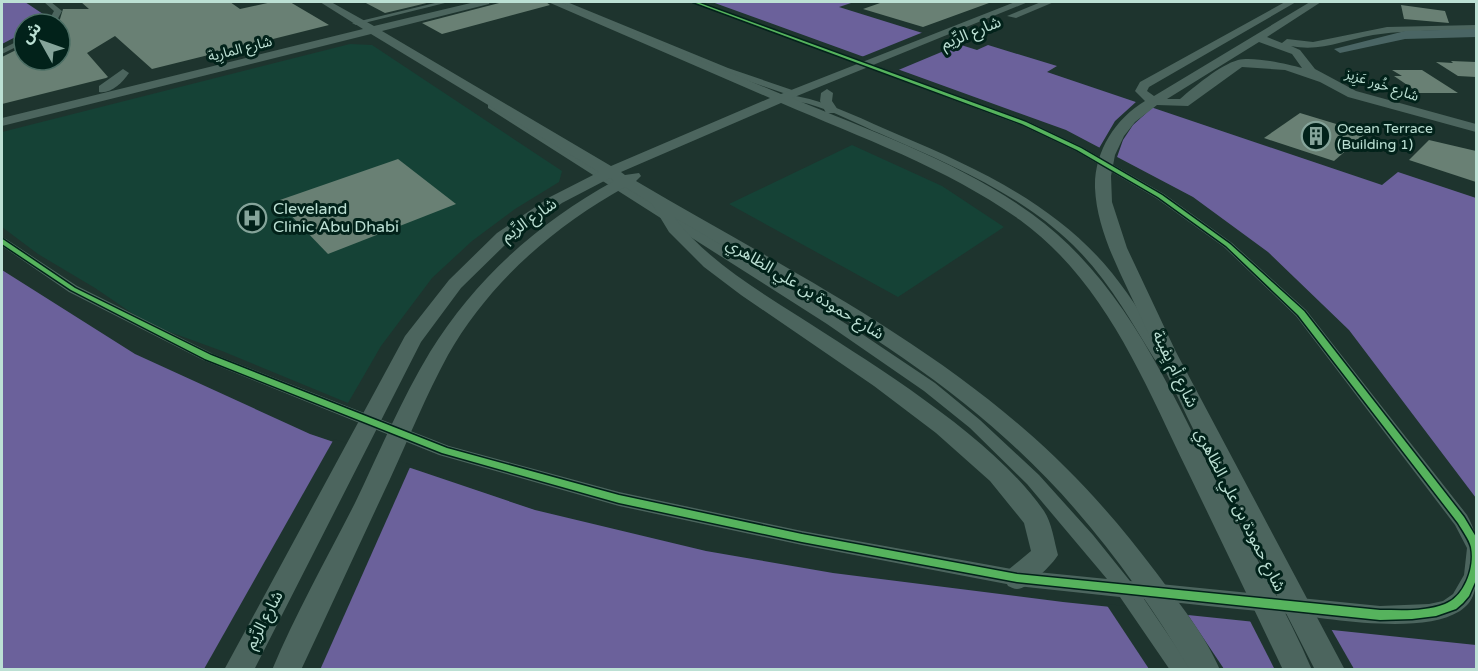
<svg xmlns="http://www.w3.org/2000/svg" width="1478" height="671" font-family="'Varela Round','Noto Sans Arabic',sans-serif">
  <rect width="100%" height="100%" fill="#1e342e"/>
  <g fill="#154236">
    <polygon points="350,44 372,45 562,171 559,182 515,209 472,241 432,278 381,346 348,403 222,351 148,324 95,288 38,254 2,227 2,132"/>
    <polygon points="852,145 942,186 1004,227 898,297 729,204"/>
  </g>
  <g fill="#6b619b">
    <polygon points="2,2 25,2 43,14 34,24 24,24 23,33 2,44"/>
    <polygon points="712,2 854,2 839,7 977,50 988,45 1057,66 1047,72 1382,185 1398,172 1476,198 1476,498 1349,330 1268,252 1193,197 1066,130"/>
    <polygon points="2,270 135,354 310,434 535,510 706,551 833,573 1063,602 1476,645 1476,669 2,669"/>
  </g>
  <g fill="#1e342e">
    <polygon points="926,31 963,43 896,71 859,58"/>
    <polygon points="1137,101 1153,107 1133,125 1123,140 1116,160 1098,150 1115,121"/>
    <polygon points="334,439 411,465 320,670 204,669"/>
    <polygon points="1106,604 1186,612 1224,669 1149,669"/>
    <polygon points="1249,619 1330,627 1354,669 1275,670"/>
  </g>
  <g fill="#698074">
    <polygon points="81,2 230,2 240,9 272,2 290,2 329,25 152,69 115,36 87,53 108,77 106,78 2,104 2,57 24,46 24,60 60,60 60,19 63,9 89,9"/>
    <polygon points="364,2 431,2 385,13"/>
    <polygon points="503,2 546,2 550,5 442,34 422,23"/>
    <polygon points="883,2 989,2 989,3 923,27 863,9"/>
    <polygon points="1401,5 1445,11 1449,23 1404,19"/>
    <polygon points="1451,61 1476,62 1476,77 1458,76 1436,62 1453,63"/>
    <polygon points="1392,70 1422,70 1458,93 1419,93 1394,76 1402,76"/>
    <polygon points="1300,113 1366,133 1334,161 1264,138"/>
    <polygon points="1429,140 1476,151 1476,182 1409,160"/>
    <polygon points="398,159 456,204 328,254 277,201"/>
  </g>
  <g fill="none" stroke-linecap="round" stroke-linejoin="round">
    <g fill="#4c655e" fill-rule="evenodd">
      <polygon points="44,2 51,2 62,11 55,24 47,24 54,11"/>
      <polygon points="439,2 449,2 356,25 352,23"/>
      <path d="M559,2h8l161,66 70,24 1,2 -3,2c37,7 69,25 103,39 78,33 158,70 213,138 21,26 38,55 55,84l-7,5 -5,-2c-25,-40 -47,-81 -82,-115 -54,-52 -124,-81 -192,-111 -24,-10 -47,-23 -72,-30 -10,-3 -21,-2 -31,-4v-4h14l-70,-24z"/>
      <path d="M692,2h8l327,119 55,26 82,47 68,49 74,67 161,205c11,20 9,29 9,52 0,18 1,33 -16,44 -40,25 -134,7 -180,2 -45,-4 -91,-9 -136,-14l48,71h-22l-50,-73 -103,-11 -215,-41 -183,-39 -180,-51 -236,-95 -134,-68 -67,-46v-8l4,1 71,47 136,68 236,92 170,46 183,39 215,39 90,9 -80,-95 -57,-56 -46,-37 -97,-67 -339,-216v-4l3,-1 223,137 148,94 73,49 45,37 59,55 54,60 37,46 250,25 49,-2 14,-3 10,-7 11,-19 3,-27 -12,-23 -159,-209 -72,-69 -68,-49 -80,-47 -55,-26z"/>
      <polygon points="24,38 24,43 2,54 2,49"/>
    </g>
    <g fill="#4c655e" fill-rule="evenodd">
      <path d="M320,2h11l43,24 101,-24h15l-1,2 -107,27 229,135 159,-68 -222,-96h12l221,92 234,-92h13l-236,96c81,34 168,64 240,116 97,70 143,187 196,290 28,55 60,109 84,166h-29c-32,-67 -64,-134 -96,-200 -44,-91 -83,-189 -167,-250 -73,-52 -158,-82 -239,-117l-160,69 4,3 14,-2 2,3 -5,5c130,77 272,147 387,247 49,42 93,91 132,143 23,31 50,63 65,99h-30c-51,-85 -110,-165 -184,-231 -99,-90 -218,-153 -332,-222 32,42 80,71 124,99 76,49 195,121 246,195 8,12 10,30 14,44 -5,9 -30,34 -41,34 -3,0 -6,-2 -9,-3l-4,-8 4,-8 23,-19 -7,-28 -34,-42 -54,-48 -62,-47 -133,-91 -37,-28 -35,-35 -17,-28 -27,-17c-72,40 -136,96 -177,168 -22,40 -39,83 -58,124 -30,64 -59,127 -89,191h-29c24,-57 55,-112 83,-167 24,-50 46,-103 75,-151 45,-73 109,-130 184,-171l-4,-3 -48,25 -53,38 -48,47 -40,54 -167,328h-30l181,-334 44,-56 48,-47 53,-36 49,-25 -228,-138 -369,92v-8l361,-89z"/>
      <polygon points="1041,2 1054,2 1016,18 1007,16"/>
      <path d="M1285,2h11l-147,85 -2,4 7,5 156,-94h11l-54,35 15,6 5,-4 26,3 74,-15 89,-2v6c-34,-1 -69,-1 -103,4 -29,5 -52,17 -82,11l9,4 15,19 41,22 120,33v8l-128,-35 -28,-15 -35,-12 -43,-3 -54,39 -31,-1 -22,17 -11,14 -9,19 -4,21 1,26 15,46 49,104 169,318h-30c-58,-115 -119,-229 -171,-346 -19,-43 -47,-89 -49,-136 -1,-36 20,-69 50,-87l-10,-10 5,-9zM1259,42l33,12 10,14c-15,-4 -49,-12 -64,-8 -18,5 -44,27 -58,39h-13z"/>
      <path d="M123,69l6,4c-7,10 -18,21 -30,19v-6z"/>
      <polygon points="827,89 833,93 832,101 838,110 836,113 826,113 820,101 821,93"/>
    </g>
    <polygon fill="#4a6564" fill-rule="evenodd" points="1476,29 1476,37 1405,39 1340,53 1334,49 1405,31"/>
    <g stroke="#02221a" stroke-width="3">
      <path id="cycleway" d="M693,2h4l329,120 55,26 81,47 68,49 74,67 160,206 12,20v43l-7,16 -6,7 -7,6 -20,7 -24,3 -32,1 -363,-38 -215,-40 -183,-39 -177,-50 -237,-94 -134,-69 -69,-46v-5l2,1 71,48 136,67 236,93 172,47 183,39 215,40 363,36c21,0 45,2 65,-6 20,-8 30,-37 26,-57 -2,-8 -9,-17 -13,-24l-160,-208 -72,-69 -68,-49 -81,-47 -55,-26z"/>
    </g>
    <use href="#cycleway" fill="#56b35d" fill-rule="evenodd"/>
  </g>
  <defs>
    <g id="building-ring" transform="scale(1.5)"><circle r="9.5" fill="#02221a" stroke="#85a49a" stroke-width="1.5"/><path d="M-4-6H4V6H1V3H-1V6H-4ZM-2.5-4.3h1.7v1.8h-1.7ZM.8-4.3h1.7v1.8H.8ZM-2.5-1h1.7V.8h-1.7ZM.8-1h1.7V.8H.8Z" fill="#85a49a"/></g>
    <g id="hospital-ring" transform="scale(1.5)"><circle r="9.5" fill="#02221a" stroke="#85a49a" stroke-width="1.5"/><path d="M-5-5h3v3.5h4V-5h3V5h-3V1.5h-4V5h-3Z" fill="#85a49a"/></g>
  </defs>
  <g fill-rule="evenodd">
    <use href="#building-ring" x="1316" y="136"/>
    <use href="#hospital-ring" x="252" y="218"/>
  </g>
  <g text-anchor="middle" dominant-baseline="central" stroke-width="6" stroke-linejoin="round" paint-order="stroke">
    <g font-size="14" fill="#bce0d4" stroke="#02221a">
      <text transform="translate(240 49) rotate(-14)">شارع المارِية</text>
      <text transform="translate(1382 85) rotate(18)">شارع خُور عَزِيز</text>
    </g>
    <g font-size="14" fill="#bce0d4" stroke="#02221a" text-anchor="start">
      <text x="1337" y="128">Ocean Terrace<tspan x="1337" dy="16">(Building 1)</tspan></text>
    </g>
    <g font-size="16" fill="#bce0d4" stroke="#02221a">
      <text transform="translate(971 33) rotate(-22)">شارع الرِّيم</text>
      <text transform="translate(529 220) rotate(-35)">شارع الرِّيم</text>
      <text transform="translate(805 289) rotate(31)">شارع حمودة بن علي الظاهري</text>
      <text transform="translate(1175 369) rotate(64)">شارع أم يِفينة</text>
      <text transform="translate(1240 510) rotate(63)">شارع حمودة بن علي الظاهري</text>
      <text transform="translate(264 620) rotate(-62)">شارع الرِّيم</text>
    </g>
    <g font-size="16" fill="#bce0d4" stroke="#02221a" text-anchor="start">
      <text x="273" y="209">Cleveland<tspan x="273" dy="18">Clinic Abu Dhabi</tspan></text>
    </g>
  </g>
  <rect width="1478" height="671" fill="none" stroke="#bce0d4" stroke-width="6"/>
  <g transform="translate(42 42) rotate(310)"><circle r="28" fill="#02221a" stroke="#4c6e64" stroke-width="1.5"/>
  <path d="M0-4.5L10 22L0 15L-10 22Z" fill="#85a49a"/>
  <text y="-9" font-size="16" font-weight="bold" text-anchor="middle" fill="#bce0d4">ش</text>
  </g>
</svg>
